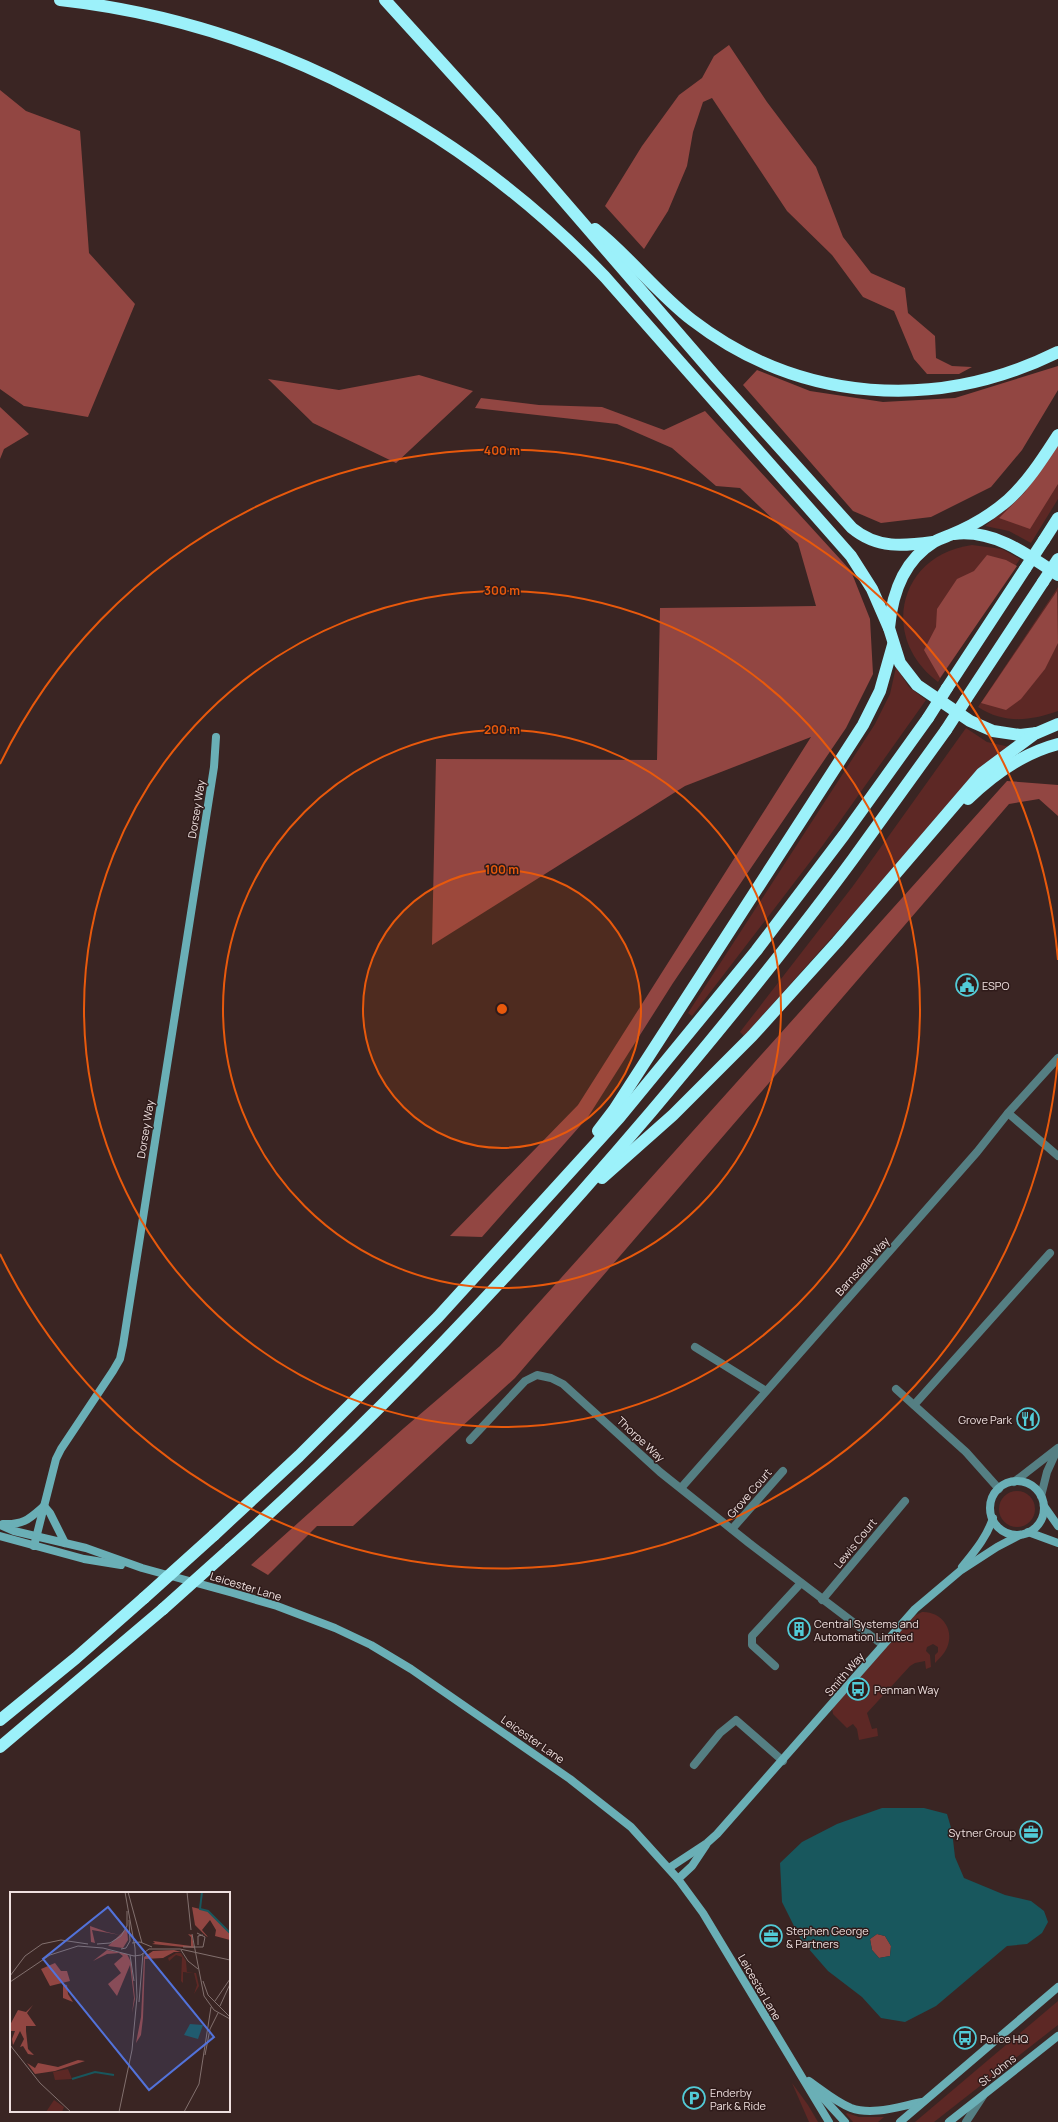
<svg xmlns="http://www.w3.org/2000/svg" width="1058" height="2122" font-family="Manrope,sans-serif">
  <rect width="100%" height="100%" fill="#3a2523"/>
  <g fill="#5d2825">
    <polygon points="1058,444 1058,499 1031,543 1009,531 985,526 1017,500"/>
    <path d="M972,545l30,4 18,10 -82,123c-59,-44 -40,-127 34,-137z"/>
    <path d="M1058,587v124c-28,10 -54,13 -80,-4z"/>
    <polygon points="896,667 909,687 926,700 823,845 692,1016 688,1013 875,724 890,694"/>
    <polygon points="966,728 987,742 1010,747 911,849 744,1036 740,1032 853,886"/>
    <circle cx="1017" cy="1509" r="18"/>
    <path d="M922,1612c18,-1 32,16 26,33 -2,7 -8,13 -13,18v-8l3,-3v-5l-5,-3 -6,3 -1,4 4,4 1,12 -5,2 -1,-8 -10,2 -5,3 -43,47 5,16 5,-1 1,8 -19,4 -2,-11 -4,-5 -6,4 -14,-14 -1,-6 82,-92z"/>
    <polygon points="1058,2001 1058,2025 934,2122 915,2122"/>
    <polygon points="792,2083 808,2105 818,2122 809,2122"/>
    <polygon points="847,2113 859,2117 884,2117 878,2122 853,2122 846,2114"/>
  </g>
  <g fill="#924642">
    <polygon points="729,45 767,102 816,167 843,237 871,273 905,288 908,313 935,336 936,358 952,366 972,367 959,374 927,374 914,359 894,311 863,297 832,255 787,211 712,98 703,102 693,132 687,166 668,211 644,249 605,206 642,146 679,95 702,78 714,56"/>
    <polygon points="0,90 26,111 80,131 89,253 135,304 88,417 24,406 0,389"/>
    <polygon points="1058,366 1058,390 1022,450 991,487 931,517 881,523 853,511 743,385 757,370 810,391 883,402 955,398"/>
    <polygon points="419,375 473,391 396,463 313,423 268,379 339,390"/>
    <polygon points="481,398 539,405 602,407 664,430 705,411 851,571 870,619 873,674 846,728 673,983 588,1117 482,1237 450,1236 578,1105 811,737 685,786 432,945 436,759 657,760 660,608 816,606 798,543 740,488 716,486 672,448 617,424 475,408"/>
    <polygon points="0,407 29,434 4,449 0,459"/>
    <polygon points="1058,445 1058,484 1030,529 999,518 1025,492"/>
    <polygon points="987,555 1006,560 1017,566 940,678 924,650 936,627 937,609 957,579 974,571"/>
    <polygon points="1057,591 1058,643 1045,669 1021,699 1006,710 981,703"/>
    <polygon points="1007,781 1058,785 1058,816 1039,799 1009,804 515,1378 353,1526 317,1526 268,1575 251,1565 404,1428 500,1346"/>
    <polygon points="877,1934 885,1936 891,1946 890,1956 879,1958 872,1950 870,1939"/>
  </g>
  <path fill="#18575d" fill-rule="evenodd" d="M882,1808h42l23,6 5,17 3,26 9,21 41,17 26,6 13,10 4,11 -6,11 -15,11 -20,2 -71,60 -31,16 -24,-4 -19,-21 -34,-26 -27,-31 -19,-38 -2,-39 22,-21 35,-18zM877,1934l8,2 6,10 -1,10 -11,2 -7,-8 -2,-11z"/>
  <g fill="none" stroke-linecap="round" stroke-linejoin="round">
    <g stroke="#557f83" stroke-width="8">
      <polyline points="1008,1113 1058,1156"/>
      <polyline points="695,1347 766,1391"/>
      <polyline points="896,1389 966,1452 999,1489"/>
      <polyline points="914,1405 1050,1253"/>
      <polyline points="470,1440 525,1381 537,1375 551,1378 563,1384 660,1472 749,1543 883,1645"/>
      <polyline points="1014,1482 1058,1448"/>
      <polyline points="681,1488 977,1152 1008,1113 1058,1058"/>
      <polyline points="1041,1496 1047,1472 1057,1450"/>
      <polyline points="732,1529 783,1471"/>
      <polyline points="822,1600 905,1501"/>
      <polyline points="775,1666 752,1645 752,1636 801,1583"/>
      <polyline points="694,1765 720,1733 736,1720 783,1761"/>
      <polyline points="966,2122 983,2096"/>
    </g>
    <g stroke="#6aafb6" stroke-width="8">
      <circle cx="1017" cy="1508" r="27"/>
      <polyline points="44,1506 50,1513 65,1543"/>
      <polyline points="1044,1506 1058,1526"/>
      <path d="M3,1524c21,1 26,-5 41,-18"/>
      <polyline points="0,1525 14,1531 86,1548 142,1568 233,1593 277,1606 335,1628 371,1645 411,1669 570,1779 631,1827 678,1879 703,1913 829,2122"/>
      <polyline points="1028,1532 1058,1543"/>
      <polyline points="0,1536 84,1559 121,1565"/>
      <polyline points="34,1546 56,1459 61,1449 113,1371 120,1359 123,1345 214,767 216,737"/>
      <path d="M962,1567c12,-15 25,-30 31,-49"/>
      <polyline points="669,1868 707,1843 717,1834 915,1609 960,1571 997,1547 1020,1535"/>
      <polyline points="678,1879 692,1866 706,1845"/>
      <path d="M809,2081c13,9 27,21 42,27 22,8 49,-2 71,-6"/>
      <polyline points="814,2088 845,2122"/>
      <polyline points="900,2122 1058,1987"/>
      <polyline points="949,2122 1058,2036"/>
    </g>
    <g stroke="#9cf1fa" stroke-width="12">
      <path d="M60,0c208,23 402,127 545,277l246,279 21,33 17,39 11,35 17,22 53,36 23,10 27,4 17,-2 21,-9"/>
      <path d="M385,0l108,119 223,258 136,151c25,21 52,18 81,14"/>
      <path d="M595,229c35,28 62,64 97,91 108,83 245,92 366,32"/>
      <path d="M954,534c39,-5 73,20 104,41"/>
      <polyline points="1044,540 1058,518"/>
      <path d="M889,628c3,-34 14,-67 45,-86 5,-3 11,-5 16,-7 20,-8 42,-21 58,-35 20,-18 35,-42 50,-65"/>
      <polyline points="947,688 1025,569"/>
      <polyline points="966,699 1043,582"/>
      <path d="M968,799c26,-25 55,-46 90,-55"/>
      <polyline points="598,1131 614,1110 863,725 880,691 893,645"/>
      <polyline points="602,1178 673,1115 752,1036 837,942 982,773 1036,733"/>
      <polyline points="214,1535 299,1456 438,1317 619,1118 756,951 844,835 928,718"/>
      <path d="M230,1549c151,-135 290,-283 421,-437 70,-83 138,-166 202,-253 31,-43 62,-86 93,-129"/>
      <polyline points="0,1720 76,1658 144,1598"/>
      <polyline points="0,1747 163,1609"/>
    </g>
    <g stroke="#9cf1fa" stroke-width="12">
      <polyline points="1025,569 1044,540"/>
      <polyline points="1043,582 1058,559"/>
      <polyline points="928,718 947,688"/>
      <polyline points="946,730 966,699"/>
      <polyline points="144,1598 214,1535"/>
      <polyline points="163,1609 230,1549"/>
    </g>
  </g>
  <circle cx="502" cy="1009" r="139" fill="#e8590c" fill-opacity=".12"/>
  <g fill="none" stroke="#e8590c" stroke-width="2">
    <circle cx="502" cy="1009" r="139"/>
    <circle cx="502" cy="1009" r="279"/>
    <circle cx="502" cy="1009" r="418"/>
    <path d="M1058 1058A558 558 0 0 1 0 1254M0 764A558 558 0 0 1 1058 960"/>
  </g>
  <defs>
    <g id="civic-ring" transform="scale(1.15)"><circle r="9.5" fill="#2f1b1a" stroke="#52cbd7" stroke-width="1.5"/><path d="M-.6-6.5H3V-4.5H.6V-3L4-1V1h2V6H-6V1h2V-1L-.6-3ZM-1.2 2.5V6h2.4V2.5Z" fill="#52cbd7"/></g>
    <g id="restaurant-ring" transform="scale(1.15)"><circle r="9.5" fill="#2f1b1a" stroke="#52cbd7" stroke-width="1.5"/><path d="M-5-6h1v4h1v-4h1v4h1v-4h1v5L-1.5 .5V6h-2V.5L-5-1ZM5-6V6H3V1.5H1.5Q1.5-4 5-6Z" fill="#52cbd7"/></g>
    <g id="building-ring" transform="scale(1.15)"><circle r="9.5" fill="#2f1b1a" stroke="#52cbd7" stroke-width="1.5"/><path d="M-4-6H4V6H1V3H-1V6H-4ZM-2.5-4.3h1.7v1.8h-1.7ZM.8-4.3h1.7v1.8H.8ZM-2.5-1h1.7V.8h-1.7ZM.8-1h1.7V.8H.8Z" fill="#52cbd7"/></g>
    <g id="bus-ring" transform="scale(1.15)"><circle r="9.5" fill="#2f1b1a" stroke="#52cbd7" stroke-width="1.5"/><path d="M-5-6H5V4H4V6H2V4H-2V6H-4V4H-5ZM-3.5-4V0h7V-4ZM-3.5 1.2v1.5H-2V1.2ZM2 1.2v1.5H3.5V1.2Z" fill="#52cbd7"/></g>
    <g id="office-ring" transform="scale(1.15)"><circle r="9.5" fill="#2f1b1a" stroke="#52cbd7" stroke-width="1.5"/><path d="M-6-3h4V-5.5h4V-3h4V5H-6ZM-1-4.5V-3h2v-1.5ZM-6 0V1H6V0Z" fill="#52cbd7"/></g>
    <g id="parking-ring" transform="scale(1.15)"><circle r="9.5" fill="#2f1b1a" stroke="#52cbd7" stroke-width="1.5"/><path d="M-3.5-5.5H1a3.5 3.5 0 0 1 0 7H-1V5.5H-3.5ZM-1-3.4V-.6H.8a1.4 1.4 0 0 0 0-2.8Z" fill="#52cbd7"/></g>
  </defs>
  <g fill-rule="evenodd">
    <use href="#civic-ring" x="967" y="985"/>
    <use href="#restaurant-ring" x="1028" y="1419"/>
    <use href="#building-ring" x="799" y="1629"/>
    <use href="#bus-ring" x="858" y="1689"/>
    <use href="#office-ring" x="1031" y="1832"/>
    <use href="#office-ring" x="771" y="1936"/>
    <use href="#bus-ring" x="965" y="2038"/>
    <use href="#parking-ring" x="694" y="2098"/>
  </g>
  <g text-anchor="middle" dominant-baseline="central" stroke-width="3" stroke-linejoin="round" paint-order="stroke">
    <g font-size="11" fill="#efe0df" stroke="#2f1b1a">
      <text transform="translate(196 809) rotate(-81)">Dorsey Way</text>
      <text transform="translate(145 1129) rotate(-81)">Dorsey Way</text>
      <text transform="translate(862 1266) rotate(-48)">Barnsdale Way</text>
      <text transform="translate(641 1439) rotate(43)">Thorpe Way</text>
      <text transform="translate(749 1493) rotate(-49)">Grove Court</text>
      <text transform="translate(855 1543) rotate(-51)">Lewis Court</text>
      <text transform="translate(246 1586) rotate(17)">Leicester Lane</text>
      <text transform="translate(844 1674) rotate(-49)">Smith Way</text>
      <text transform="translate(533 1739) rotate(35)">Leicester Lane</text>
      <text transform="translate(760 1987) rotate(60)">Leicester Lane</text>
      <text transform="translate(997 2070) rotate(-38)">St Johns</text>
    </g>
    <g font-size="11" fill="#efe0df" stroke="#2f1b1a" text-anchor="start">
      <text x="982" y="985">ESPO</text>
      <text x="1012" y="1419" text-anchor="end">Grove Park</text>
      <text x="814" y="1623">Central Systems and<tspan x="814" dy="13">Automation Limited</tspan></text>
      <text x="874" y="1689">Penman Way</text>
      <text x="1016" y="1832" text-anchor="end">Sytner Group</text>
      <text x="786" y="1930">Stephen George<tspan x="786" dy="13">&amp; Partners</tspan></text>
      <text x="980" y="2038">Police HQ</text>
      <text x="710" y="2092">Enderby<tspan x="710" dy="13">Park &amp; Ride</tspan></text>
    </g>
  </g>
  <g transform="translate(10 1892)">
    <rect width="220" height="220" fill="#3a2523"/>
    <path d="M166,61h5l5,8 1,12h9l3,13 -5,8 3,-9 -3,-12 -11,-1v11l-2,-2 1,-24 -6,-2 -7,6 -1,-3zM58,177l4,10 -17,1 -2,-8zM44,208l10,7 -2,5h-16z" fill="#5d2825"/>
    <path d="M182,15l16,4 22,22v7l-15,-4 1,-6 -6,-10 -8,10 6,7 -2,-1 -11,-11zM80,34l17,6 13,3 -28,-5 3,13 -4,-1zM117,36l1,12 -5,8 -15,-2zM178,42l4,1 2,13 -42,-4 3,-1 -2,-2 38,5v-9zM97,58l20,4 4,8 4,37 -3,14 2,-15 -4,-33 -13,31 -9,-12 13,-11 -7,-9 9,-8 -4,-3 -12,1 -14,7zM164,58l7,2h-7l-11,6 -18,1 -2,59 -2,17 -5,8 5,-26 3,-60 9,-6zM45,71l6,8h6l3,10 -20,5 -9,-17zM53,92l4,1 1,9 5,8 -10,-4zM23,113l-6,8 9,13h-10v5l2,18 6,6 -6,-1 -5,-8 -3,1 4,-8 -4,-8 -7,14 -1,-6 3,-8h-5v-6l8,-15 8,2zM68,168l7,1 -30,10 -20,3 -8,-11 8,5 3,-5 20,4z" fill="#924642"/>
    <path d="M180,132l13,1 -5,14 -14,-4z" fill="#18575d"/>
    <path fill="none" stroke="#18575d" stroke-width="2" d="M192,0l-2,17 8,2 22,22M62,187l23,-7 19,3"/>
    <path fill="none" stroke="#82706e" stroke-width="1" d="M118,0l14,51M177,0l4,38M182,42l12,62 10,14 16,9M122,51l8,-1 12,5M87,52l13,-1 11,-7 6,-10v-15M188,53v-9l5,-1M173,55h20l2,-10 -8,-4M111,57l5,-1 4,-7 -1,-21M171,58l7,11 10,8M120,63l4,26M0,84l15,-20 17,-12 19,-4 27,4M193,89l5,14 21,21M0,90l40,-27 28,-9 25,2 31,8 7,-1 8,-6h31l50,11M205,109l15,-22M129,110l4,-49M210,114l10,-22M0,153l30,38 31,29M195,163l5,-26 8,-16M109,220l13,-62 5,-53 -2,-49 -10,-56M174,220l15,-28 12,-77"/>
    <path fill="#5272da" fill-opacity="0.15" stroke="#5272da" stroke-width="2" d="M98,15l106,130 -65,53 -106,-131z"/>
    <rect width="220" height="220" fill="none" stroke="#efe0df" stroke-width="2"/>
  </g>
  <circle cx="502" cy="1009" r="6" fill="#e8590c" stroke="#2f1b1a" stroke-width="2"/>
  <g font-size="12" text-anchor="middle" font-weight="bold" fill="#e8590c" stroke="#2f1b1a" stroke-width="3" stroke-linejoin="round" paint-order="stroke">
    <text x="502" y="455">400 m</text>
    <text x="502" y="595">300 m</text>
    <text x="502" y="734">200 m</text>
    <text x="502" y="874">100 m</text>
  </g>
</svg>
